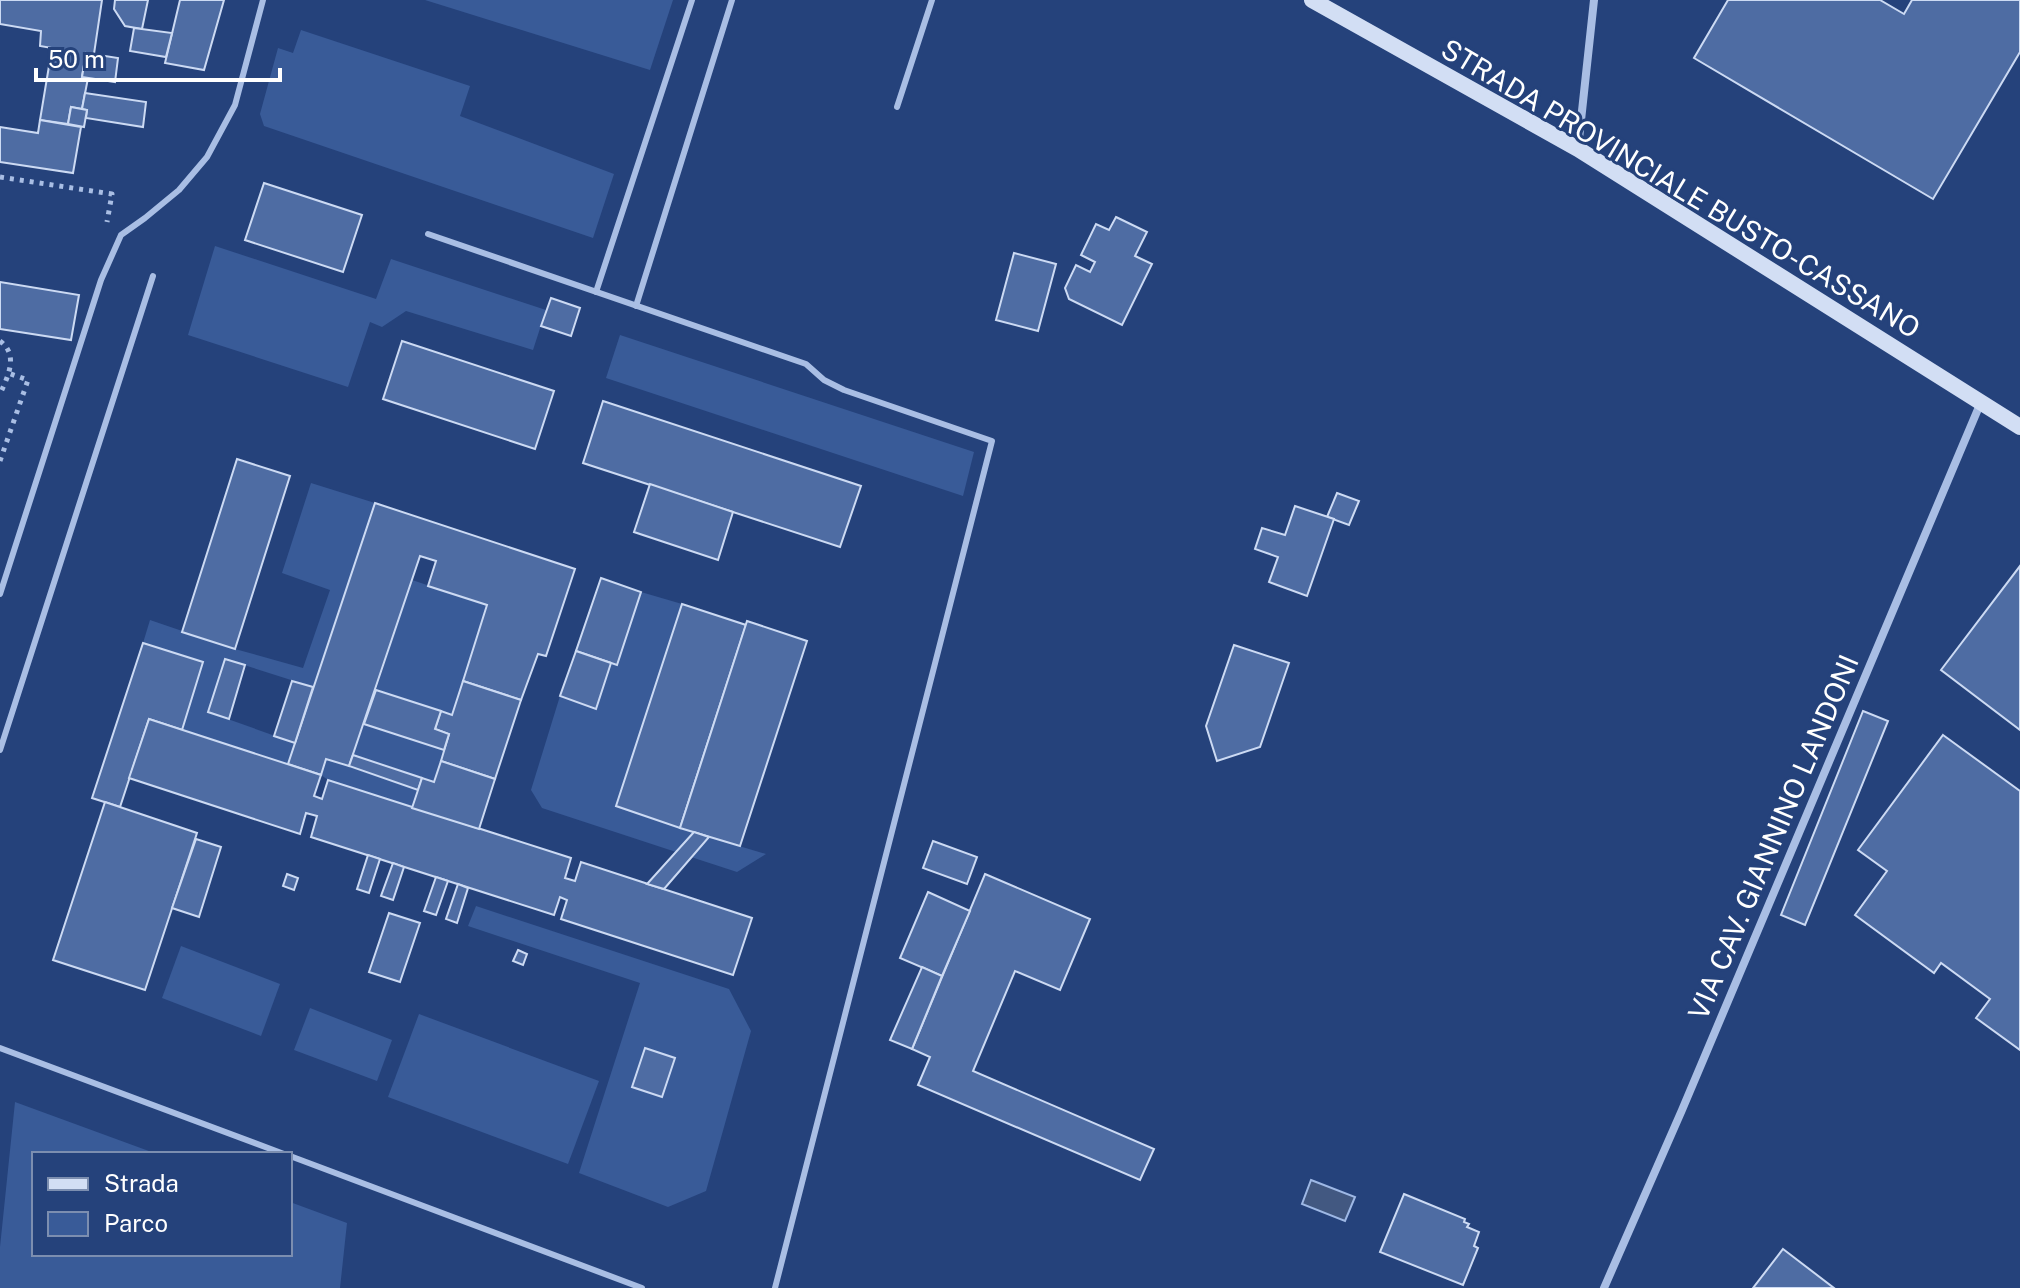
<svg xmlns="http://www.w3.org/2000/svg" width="2020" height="1288" font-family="'Public Sans',sans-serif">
  <rect width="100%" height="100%" fill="#25427b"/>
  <g fill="#395b98">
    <polygon points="425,0 673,0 650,70"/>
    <polygon points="301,30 470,86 460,116 614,174 593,238 264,126 260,114 278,48 293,53"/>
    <polygon points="215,246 376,299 391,259 546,310 533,350 406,311 382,327 370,322 348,387 188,335"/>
    <polygon points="620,335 974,452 963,496 606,378"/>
    <polygon points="311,483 375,503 313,687 225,659 208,712 295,743 288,764 182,730 203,662 143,643 150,620 235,649 303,668 330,590 282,573"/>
    <polygon points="412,580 487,605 452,715 376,690"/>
    <polygon points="641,592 682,604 616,806 694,832 676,852 542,808 531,790 560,696 596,708 611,663 617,664"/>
    <polygon points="364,724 444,750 434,782 353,755"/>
    <polygon points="326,759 418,790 412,808 328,780 321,775"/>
    <polygon points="709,837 766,854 737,872 691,857"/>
    <polygon points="476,906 729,989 751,1031 706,1191 668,1207 579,1173 640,983 468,926"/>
    <polygon points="181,946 280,984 261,1036 162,998"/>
    <polygon points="310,1008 392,1040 377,1081 294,1050"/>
    <polygon points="419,1014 599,1081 568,1164 388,1097"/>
    <polygon points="15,1102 157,1154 34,1154 34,1254 290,1254 290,1202 347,1223 340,1288 0,1288 0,1247"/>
  </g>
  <polygon fill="#425881" stroke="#9eb8e5" stroke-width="2" points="1311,1180 1355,1197 1345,1221 1302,1204"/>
  <g fill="#4e6ca3" stroke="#ccdaf3" stroke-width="2">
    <polygon points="0,0 102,0 94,54 86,53 82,77 88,78 82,109 71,107 68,124 40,120 52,48 40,46 41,31 0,24"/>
    <polygon points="115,0 148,0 142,29 125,26 114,9"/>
    <polygon points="180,0 224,0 204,70 165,63"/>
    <polygon points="1728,0 1880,0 1904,14 1912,0 2020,0 2020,52 1933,199 1694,58"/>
    <polygon points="134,28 172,33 166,57 130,51"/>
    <polygon points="86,53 118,58 115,82 82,77"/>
    <polygon points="85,93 146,102 143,127 86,118 87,110 82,109"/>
    <polygon points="71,107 87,110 84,127 68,124"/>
    <polygon points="40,120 81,127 73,173 0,162 0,127 38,133"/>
    <polygon points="264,183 362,215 343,272 245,240"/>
    <polygon points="1116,217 1147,232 1135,256 1152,264 1122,325 1069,299 1065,288 1076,265 1090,272 1095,262 1081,255 1096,224 1109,230"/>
    <polygon points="1014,253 1056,264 1038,331 996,320"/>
    <polygon points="0,282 79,295 71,340 0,329"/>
    <polygon points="551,298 580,308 571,336 541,326"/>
    <polygon points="402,341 554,391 535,449 383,399"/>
    <polygon points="603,401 861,486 840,547 583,463"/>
    <polygon points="237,459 290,476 235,649 182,632"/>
    <polygon points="650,484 733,512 718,560 634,532"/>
    <polygon points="1337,493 1359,501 1349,525 1327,517"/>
    <polygon points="375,503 575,569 546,656 538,654 521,700 463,681 487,605 428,586 436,561 420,556 349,766 326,759 321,775 288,764"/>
    <polygon points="1295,506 1334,519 1307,596 1269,582 1278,557 1255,549 1262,528 1285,535"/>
    <polygon points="2020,566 2020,730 1941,670"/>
    <polygon points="601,578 641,592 617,665 576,651"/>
    <polygon points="682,604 746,625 680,828 616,806"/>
    <polygon points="747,621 807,641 740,846 680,828"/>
    <polygon points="143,643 203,662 182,730 149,719 120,807 92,798"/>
    <polygon points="1234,645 1289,663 1260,747 1217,761 1206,726"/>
    <polygon points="576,651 611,663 596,709 560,696"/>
    <polygon points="225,659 245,665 229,719 208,712"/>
    <polygon points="292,681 313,687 295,743 274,736"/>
    <polygon points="463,681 521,700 495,779 441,761 449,734 435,729 441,711 452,715"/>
    <polygon points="376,690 441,711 435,729 449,734 444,750 364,724"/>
    <polygon points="1863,711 1888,721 1805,925 1781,915"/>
    <polygon points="149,719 321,775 314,796 322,799 328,780 571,858 565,878 575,881 581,862 752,918 733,975 561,919 567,900 560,897 554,915 311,837 317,816 306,813 300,834 129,778"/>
    <polygon points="1943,735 2020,791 2020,1050 1976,1018 1990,999 1941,963 1934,973 1855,915 1887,871 1858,850"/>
    <polygon points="353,755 422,778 418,790 349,766"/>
    <polygon points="441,761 495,779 479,829 412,808 422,778 434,782"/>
    <polygon points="105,802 197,833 145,990 53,960"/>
    <polygon points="694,832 709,837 664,889 647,884"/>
    <polygon points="196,839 221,847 199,917 172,908"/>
    <polygon points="933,841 977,857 967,884 923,868"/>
    <polygon points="368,855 380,859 369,893 357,889"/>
    <polygon points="393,863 404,867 393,900 381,896"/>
    <polygon points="287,874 298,878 294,890 283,886"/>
    <polygon points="985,874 1090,919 1060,990 1015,971 973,1071 1154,1149 1140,1180 918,1085 930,1057 912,1049"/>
    <polygon points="436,877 448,881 436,915 424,911"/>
    <polygon points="458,884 468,888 457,923 446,919"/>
    <polygon points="928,892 970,911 942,976 900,958"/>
    <polygon points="389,913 420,923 400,982 369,972"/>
    <polygon points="518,950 527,954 523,965 513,961"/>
    <polygon points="922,967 942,976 912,1049 890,1040"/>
    <polygon points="645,1048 675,1058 662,1097 632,1087"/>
    <polygon points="1404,1194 1465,1219 1464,1222 1469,1224 1467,1227 1479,1232 1474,1246 1478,1248 1463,1285 1380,1252"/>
    <polygon points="1783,1249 1834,1288 1753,1288"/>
  </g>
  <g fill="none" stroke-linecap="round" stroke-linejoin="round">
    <g stroke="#a9bee4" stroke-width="5" stroke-dasharray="4 6" stroke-linecap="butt">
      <polyline points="0,177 112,194 107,222"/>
      <path d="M0,341c19,14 8,35 0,53"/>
      <polyline points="0,461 28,380 8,373"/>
    </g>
    <g stroke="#a9bee4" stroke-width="6">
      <polyline points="897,107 932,0"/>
      <polyline points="428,234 806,364 824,380 844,390 992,441 775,1288"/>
      <polyline points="596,292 692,0"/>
      <polyline points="636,306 732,0"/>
      <polyline points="0,594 101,280 121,235 145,218 179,190 207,157 235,105 263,0"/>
      <polyline points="0,750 153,276"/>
      <polyline points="0,1048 284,1154"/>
      <polyline points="290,1156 642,1288"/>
    </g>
    <g stroke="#a9bee4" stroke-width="8">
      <polyline points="1578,148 1594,0"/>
      <polyline points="1604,1288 1682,1110 1981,402"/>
    </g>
    <polyline stroke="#d2def4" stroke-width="16" points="1312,0 1578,149 2020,427"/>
  </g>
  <g text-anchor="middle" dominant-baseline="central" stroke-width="6" stroke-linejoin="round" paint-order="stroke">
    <g font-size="28" fill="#fff" stroke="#25427b">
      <text transform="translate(1681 188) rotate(31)">STRADA PROVINCIALE BUSTO-CASSANO</text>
      <text transform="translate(1773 837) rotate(-67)">VIA CAV. GIANNINO LANDONI</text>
    </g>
  </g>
  <rect x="32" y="1152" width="260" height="104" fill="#25427b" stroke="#7c8eb0" stroke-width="2"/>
  <rect x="48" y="1178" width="40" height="12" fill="#d2def4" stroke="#7c8eb0" stroke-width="2"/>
  <text x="104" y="1192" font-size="24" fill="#ffffff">Strada</text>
  <rect x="48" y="1212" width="40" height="24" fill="#395b98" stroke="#7c8eb0" stroke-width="2"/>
  <text x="104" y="1232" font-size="24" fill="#ffffff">Parco</text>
  <path d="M36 68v12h244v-12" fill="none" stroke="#ffffff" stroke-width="4"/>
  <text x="48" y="68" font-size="24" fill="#ffffff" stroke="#25427b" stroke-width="6" paint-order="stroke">50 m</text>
</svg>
